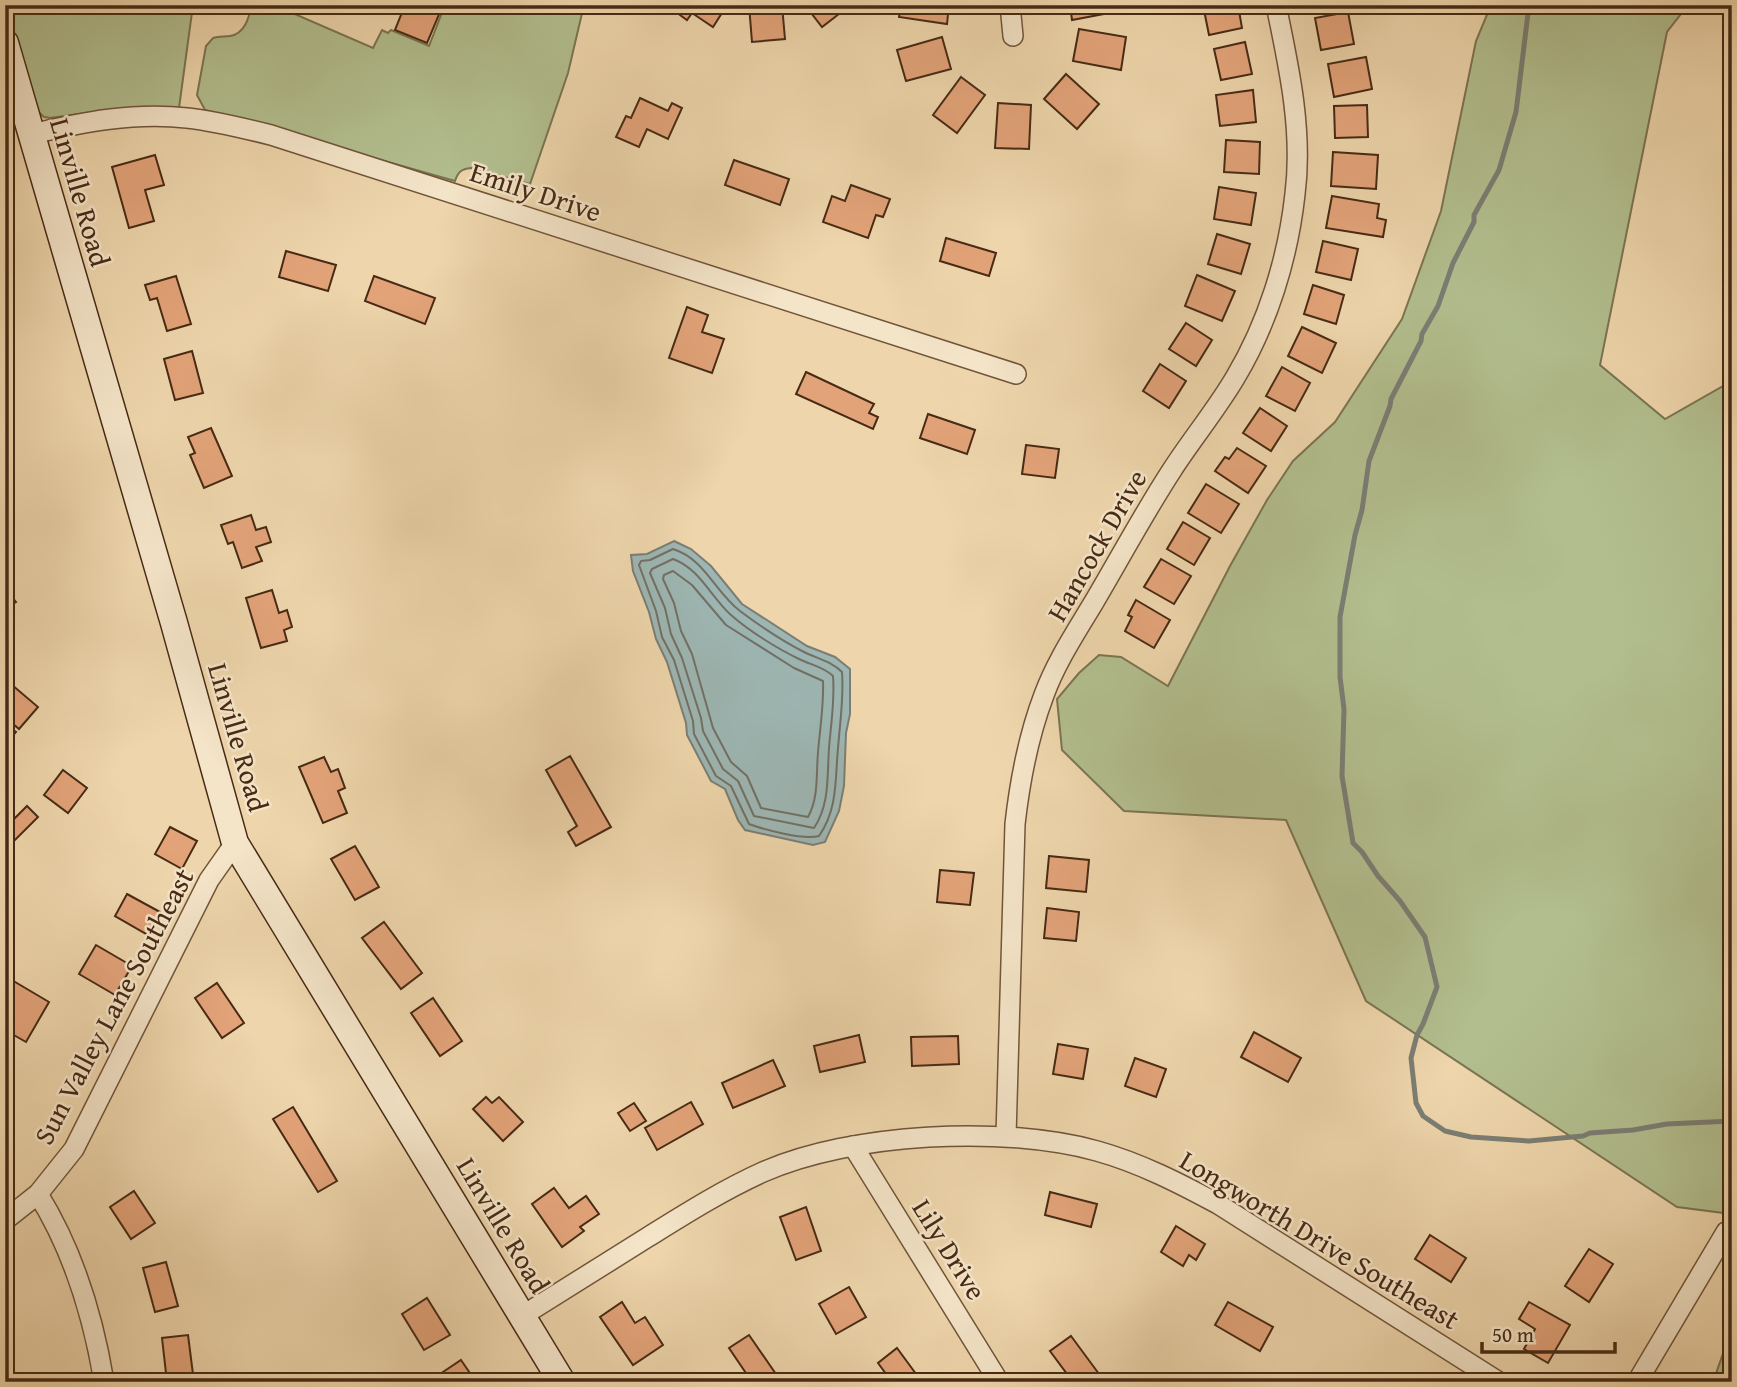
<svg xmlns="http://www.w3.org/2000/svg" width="1737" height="1387" font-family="'Gentium Book Plus',serif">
  <rect width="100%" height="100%" fill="#eed5ab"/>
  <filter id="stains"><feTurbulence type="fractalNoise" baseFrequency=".00286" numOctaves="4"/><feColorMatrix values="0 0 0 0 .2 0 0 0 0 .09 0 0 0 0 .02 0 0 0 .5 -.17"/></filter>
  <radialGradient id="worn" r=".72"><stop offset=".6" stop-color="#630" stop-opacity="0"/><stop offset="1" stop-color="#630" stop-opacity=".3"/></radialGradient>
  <g fill="#b2be8e" stroke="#7c7452" stroke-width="2">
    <polygon points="5,5 193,5 179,108 116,109 50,118 44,117 32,106 5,16"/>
    <path d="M252,5h22l99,43 9,-18 6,3 3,-3 38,16 16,-41h130l8,4 -15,64 -38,111 -59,-16c-10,1 -13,4 -16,13l-250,-71 -8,-15 9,-49 7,-8c6,-2 11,-1 17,-2 15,-2 19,-19 22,-31z"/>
    <polygon points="1491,5 1688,5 1667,32 1600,365 1665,419 1732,381 1732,1214 1677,1207 1366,1001 1286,820 1124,811 1062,750 1057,699 1079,673 1099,655 1121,657 1168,686 1230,566 1267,500 1293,461 1335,422 1402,319 1441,211 1476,41"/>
    <polygon points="1732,1328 1732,1382 1713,1382"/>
  </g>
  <polygon fill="#9db6b3" stroke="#7b7e74" stroke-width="2" points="674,541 691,549 711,566 742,604 807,646 835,657 850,669 850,714 846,733 844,786 839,811 825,842 813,845 745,830 738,820 725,789 711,781 687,735 686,723 667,662 656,639 649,612 633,571 631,555 647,554"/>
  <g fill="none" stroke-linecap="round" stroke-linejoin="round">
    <g stroke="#727064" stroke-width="2">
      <path d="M673,549c32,10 42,43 67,62 20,15 42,30 64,41 14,7 27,9 38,20 2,26 -2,50 -4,76 -3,31 0,61 -19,88 -16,4 -54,-6 -70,-12l-18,-38 -15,-10 -22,-42 -1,-13 -19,-61 -12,-23 -6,-26 -17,-46 2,-4 9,-1z"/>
      <path d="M673,559c26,9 38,38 58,56 18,16 47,34 68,44 12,6 25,8 34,17 2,25 -2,47 -4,72 -2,28 1,56 -15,80l-60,-12 -16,-35 -15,-12 -20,-38 -2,-13 -19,-60 -11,-24 -6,-26 -15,-35 2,-4z"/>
      <path d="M673,571l19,14 34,40 68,43 29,13c1,24 -3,47 -5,71 -2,22 1,45 -10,65l-47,-9 -14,-32 -16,-14 -18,-34 -21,-74 -11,-23 -7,-28 -11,-24 1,-4z"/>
    </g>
    <polyline stroke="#7b7e74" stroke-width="5" points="1529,5 1516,112 1499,170 1474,215 1474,222 1453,263 1438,306 1422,334 1421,341 1391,399 1390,406 1369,461 1362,510 1355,535 1340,617 1340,677 1344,709 1342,776 1353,843 1362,852 1378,876 1400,901 1425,937 1437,987 1423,1024 1417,1035 1411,1058 1416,1103 1423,1116 1445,1131 1471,1137 1529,1141 1583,1136 1590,1133 1633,1130 1667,1124 1732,1121"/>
  </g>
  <g fill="#e3a379" stroke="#472a15" stroke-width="2">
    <polygon points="405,5 443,5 427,43 395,30"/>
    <polygon points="687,5 727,5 713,27 692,13 687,20 680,15"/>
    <polygon points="749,5 782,5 785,39 752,42"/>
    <polygon points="805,5 847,5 848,7 822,27"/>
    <polygon points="901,5 949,5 947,24 899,17"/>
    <polygon points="1070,5 1119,5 1120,11 1072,20"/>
    <polygon points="1203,5 1238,5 1242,28 1209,35"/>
    <polygon points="1348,12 1354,44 1321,50 1315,18"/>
    <polygon points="1079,29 1126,37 1121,70 1073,61"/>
    <polygon points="942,37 951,69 906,81 897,50"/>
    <polygon points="1245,42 1252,74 1221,80 1214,49"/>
    <polygon points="1366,57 1372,89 1334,97 1328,64"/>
    <polygon points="1066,74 1099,104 1077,129 1044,99"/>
    <polygon points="961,77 985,95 957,133 933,115"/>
    <polygon points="1253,90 1256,122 1220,126 1216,95"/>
    <polygon points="640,98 668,111 672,103 682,108 668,139 647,129 639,147 616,137 626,116 631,118"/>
    <polygon points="998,103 1031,105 1029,149 995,148"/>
    <polygon points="1367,105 1368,137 1335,138 1334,106"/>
    <polygon points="1226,140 1260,142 1259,174 1224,172"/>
    <polygon points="1333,152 1378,155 1376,189 1331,186"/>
    <polygon points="155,155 164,185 145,190 154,221 129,228 112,167"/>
    <polygon points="734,160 789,179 780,205 725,185"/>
    <polygon points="851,185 890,199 883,217 876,215 868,238 823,222 832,196 845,201"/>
    <polygon points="1219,187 1256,193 1251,225 1214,219"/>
    <polygon points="1332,196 1379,204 1377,218 1386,220 1383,237 1326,228"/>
    <polygon points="1217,234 1250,244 1241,274 1208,264"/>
    <polygon points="946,238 996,253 989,276 940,261"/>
    <polygon points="1323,241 1358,249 1351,280 1316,272"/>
    <polygon points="286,251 336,265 328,291 279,277"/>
    <polygon points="1197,275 1235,291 1222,321 1185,306"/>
    <polygon points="176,276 191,324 167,331 157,298 150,300 145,285"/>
    <polygon points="374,276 435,298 425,324 365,301"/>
    <polygon points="1313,285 1344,295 1336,324 1304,314"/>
    <polygon points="687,307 708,315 702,332 724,339 712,373 669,358"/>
    <polygon points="1186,323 1212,340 1196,366 1169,349"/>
    <polygon points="1302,327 1336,343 1322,373 1288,356"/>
    <polygon points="192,351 203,393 175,400 164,359"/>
    <polygon points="1160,364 1186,381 1169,408 1143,391"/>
    <polygon points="1282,367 1310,383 1295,411 1266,396"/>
    <polygon points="806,372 874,404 869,413 878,417 873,429 796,394"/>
    <polygon points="1260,408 1287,426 1271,451 1243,433"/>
    <polygon points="928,414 975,430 967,454 920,438"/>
    <polygon points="211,428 232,476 204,488 190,455 195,453 188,437"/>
    <polygon points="1026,445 1059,449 1055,478 1022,474"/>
    <polygon points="1237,448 1266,466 1248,493 1215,471 1225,457 1229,459"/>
    <polygon points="1206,484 1239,504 1221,533 1188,513"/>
    <polygon points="251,515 256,530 266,527 271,542 256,547 262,561 242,568 233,542 228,544 221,525"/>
    <polygon points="1183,522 1210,538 1194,565 1167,549"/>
    <polygon points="1161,559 1191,576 1174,604 1144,587"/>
    <polygon points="5,588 16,602 5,609"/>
    <polygon points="272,590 279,613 287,610 292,627 284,630 287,641 261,648 246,598"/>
    <polygon points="1136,600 1170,620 1154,648 1125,631 1132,617 1128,615"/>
    <polygon points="5,679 38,707 19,729 5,717"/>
    <polygon points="5,724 16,732 5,745"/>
    <polygon points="570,756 611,827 576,846 568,832 577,826 546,770"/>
    <polygon points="324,757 331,772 338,769 345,788 338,791 347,813 323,823 299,767"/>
    <polygon points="63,770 87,788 68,813 44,795"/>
    <polygon points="27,806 38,817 13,842 5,835 5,828"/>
    <polygon points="170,827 197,841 182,869 155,854"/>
    <polygon points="355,846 379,887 355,900 331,859"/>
    <polygon points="1049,856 1089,860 1086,892 1046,888"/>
    <polygon points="940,870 974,873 970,905 937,902"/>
    <polygon points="127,894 160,912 148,935 115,916"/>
    <polygon points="1047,908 1079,912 1076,941 1044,938"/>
    <polygon points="384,922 422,973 401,989 362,938"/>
    <polygon points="96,945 132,966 115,995 79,974"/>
    <polygon points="5,976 49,1002 26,1042 5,1030"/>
    <polygon points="217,983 244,1023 222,1038 195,998"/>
    <polygon points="433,998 462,1041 440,1056 411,1013"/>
    <polygon points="1254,1032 1301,1058 1288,1082 1241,1057"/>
    <polygon points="859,1035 865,1062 820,1072 814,1046"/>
    <polygon points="958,1036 959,1064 912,1066 911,1037"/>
    <polygon points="1058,1044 1088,1049 1083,1079 1053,1074"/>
    <polygon points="1135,1058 1166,1069 1156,1097 1125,1086"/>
    <polygon points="773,1060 785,1086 733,1108 722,1083"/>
    <polygon points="486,1097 492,1103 499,1097 523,1122 503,1141 473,1109"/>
    <polygon points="691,1102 703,1124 657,1150 645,1128"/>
    <polygon points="634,1103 646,1121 630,1131 618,1113"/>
    <polygon points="293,1107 337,1181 318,1192 273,1119"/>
    <polygon points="554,1188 569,1208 586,1196 599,1214 580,1227 584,1231 562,1247 532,1204"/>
    <polygon points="134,1191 155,1223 131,1239 110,1207"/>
    <polygon points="1050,1192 1097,1204 1091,1227 1045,1215"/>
    <polygon points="806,1207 821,1251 796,1260 780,1217"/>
    <polygon points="1176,1226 1205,1244 1196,1260 1189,1255 1183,1266 1161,1252"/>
    <polygon points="1430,1235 1466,1258 1451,1282 1415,1259"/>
    <polygon points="1589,1249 1613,1264 1589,1302 1565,1286"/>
    <polygon points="166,1262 178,1306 155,1312 143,1268"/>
    <polygon points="849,1287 866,1317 836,1334 819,1304"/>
    <polygon points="427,1298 450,1335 424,1350 402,1314"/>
    <polygon points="622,1302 635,1323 645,1317 663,1345 633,1365 600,1317"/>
    <polygon points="1228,1302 1273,1327 1260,1351 1215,1325"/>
    <polygon points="1529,1302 1570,1325 1548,1363 1524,1349 1535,1329 1519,1319"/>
    <polygon points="188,1335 194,1382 167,1382 162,1338"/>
    <polygon points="749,1335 778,1377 771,1382 752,1382 729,1348"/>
    <polygon points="1071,1336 1102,1378 1097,1382 1084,1382 1080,1377 1073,1382 1050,1351"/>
    <polygon points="897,1348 919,1378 914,1382 892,1382 878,1363"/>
    <polygon points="461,1360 476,1382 445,1382 440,1374"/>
  </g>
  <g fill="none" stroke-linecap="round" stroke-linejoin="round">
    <g stroke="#71553a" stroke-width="22">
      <g id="street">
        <polyline points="1010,5 1013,36"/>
        <path d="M32,134c51,-12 102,-22 155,-16 28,3 56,10 84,17l745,239"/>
        <path d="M1006,1136l9,-312c5,-44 13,-87 29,-129 12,-33 32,-63 50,-93 26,-44 50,-89 78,-132 20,-31 44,-60 63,-92 33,-55 53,-120 60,-184 8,-63 -6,-127 -19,-189"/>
        <polyline points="853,1146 999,1382"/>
        <path d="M38,1194c36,58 55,121 66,188"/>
        <polyline points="5,1220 38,1194 74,1149 209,880 235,843"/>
        <path d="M522,1316c42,-26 84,-53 126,-79 37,-23 75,-47 115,-65 88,-39 241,-47 334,-21 43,12 82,32 121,53l281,178"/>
        <polyline points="1637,1382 1726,1232"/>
      </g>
    </g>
    <g stroke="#472a15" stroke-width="29">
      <polyline id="secondary" points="5,43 174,623 235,843 562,1382"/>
    </g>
    <use href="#street" stroke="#f4e4c8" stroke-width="19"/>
    <use href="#secondary" stroke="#f4e4c8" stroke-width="26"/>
  </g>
  <g text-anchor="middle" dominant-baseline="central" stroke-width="5" stroke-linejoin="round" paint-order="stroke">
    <g font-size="28" fill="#472a15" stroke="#f4e4c8">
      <text transform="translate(536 191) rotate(18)">Emily Drive</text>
      <text transform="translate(81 192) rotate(74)">Linville Road</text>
      <text transform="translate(1096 545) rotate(-60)">Hancock Drive</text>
      <text transform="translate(239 737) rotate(74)">Linville Road</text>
      <text transform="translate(113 1006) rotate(-62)">Sun Valley Lane Southeast</text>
      <text transform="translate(504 1225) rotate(59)">Linville Road</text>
      <text transform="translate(1320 1239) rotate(31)">Longworth Drive Southeast</text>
      <text transform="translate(950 1249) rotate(58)">Lily Drive</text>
    </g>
  </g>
  <rect width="1737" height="1387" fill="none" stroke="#eed5ab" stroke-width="28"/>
  <rect x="7" y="7" width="1723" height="1373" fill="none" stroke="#472a15" stroke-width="3.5"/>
  <rect x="14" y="14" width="1709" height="1359" fill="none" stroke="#472a15" stroke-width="2"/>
  <path d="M1482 1342v10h133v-10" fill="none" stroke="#472a15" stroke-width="3.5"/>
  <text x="1492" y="1342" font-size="21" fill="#472a15" stroke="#f4e4c8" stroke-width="5" paint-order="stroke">50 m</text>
  <rect width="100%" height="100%" filter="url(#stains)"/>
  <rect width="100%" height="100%" fill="url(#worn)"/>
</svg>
